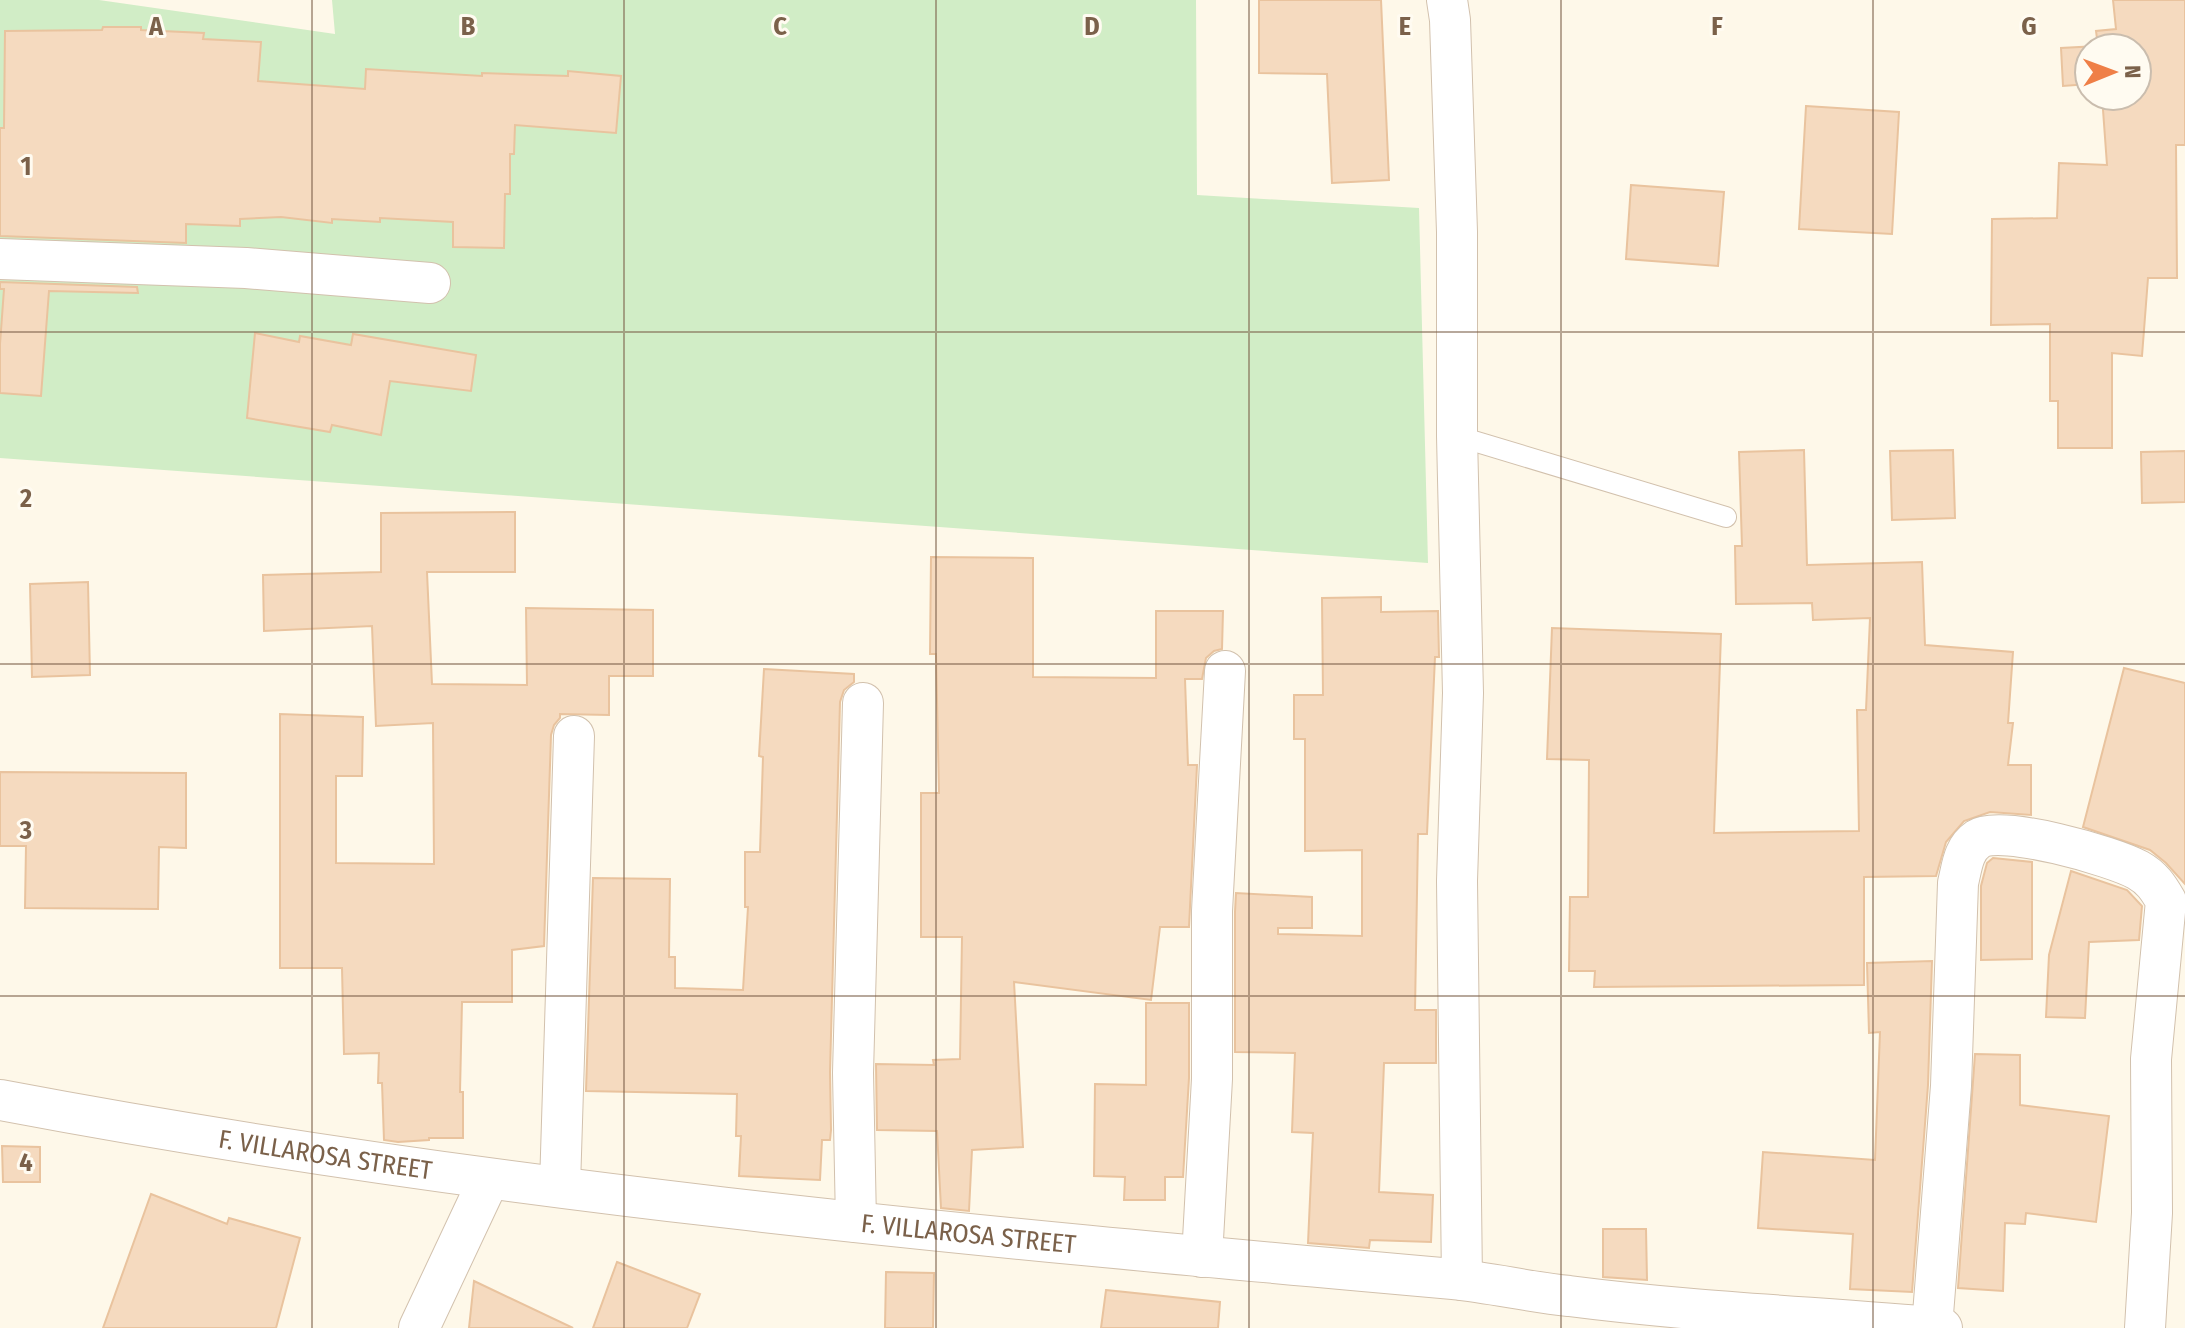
<svg xmlns="http://www.w3.org/2000/svg" width="2185" height="1328" font-family="'Fira Sans Condensed',sans-serif">
  <rect width="100%" height="100%" fill="#fef8e9"/>
  <polygon fill="#d1edc6" points="0,0 99,0 335,34 332,0 1196,0 1197,195 1419,208 1428,563 0,458"/>
  <g fill="#f5dabf" stroke="#e9c39e" stroke-width="2">
    <polygon points="1259,0 1381,0 1389,180 1332,183 1327,74 1259,73"/>
    <polygon points="2113,0 2185,0 2185,145 2176,145 2177,278 2148,278 2142,356 2112,353 2112,448 2058,448 2058,401 2050,401 2050,324 1991,325 1992,219 2057,218 2059,163 2107,165 2102,96 2137,96 2137,48 2089,48 2089,84 2063,86 2061,48 2098,46 2096,31 2116,29"/>
    <polygon points="103,27 141,27 141,30 204,33 203,39 261,42 258,81 365,89 366,69 482,76 482,73 568,76 568,71 621,76 616,133 515,125 514,154 510,154 510,194 505,194 504,248 453,247 453,222 380,218 380,222 332,219 332,223 281,217 240,219 240,226 186,224 186,243 0,236 0,128 4,128 5,31 102,30"/>
    <polygon points="1806,106 1899,112 1892,234 1799,229"/>
    <polygon points="1631,185 1724,192 1718,266 1626,259"/>
    <polygon points="0,282 137,287 138,293 49,291 41,396 0,393 0,344 4,289 0,289"/>
    <polygon points="255,333 299,342 300,336 351,345 353,334 476,355 471,391 390,381 381,435 332,425 330,432 247,418"/>
    <polygon points="1804,450 1807,565 1922,562 1925,645 2013,652 2008,723 2013,723 2008,765 2031,765 2031,815 1990,812 1964,821 1946,842 1936,876 1864,877 1864,985 1594,987 1595,971 1569,971 1570,897 1588,897 1589,760 1547,759 1552,628 1721,634 1714,833 1859,831 1857,710 1866,710 1870,618 1813,620 1812,603 1736,604 1735,546 1742,546 1739,452"/>
    <polygon points="1953,450 1955,518 1892,520 1890,451"/>
    <polygon points="2185,451 2185,502 2142,503 2141,452"/>
    <polygon points="515,512 515,572 427,572 432,684 527,685 526,608 653,610 653,676 609,676 609,715 560,714 560,718 554,725 551,735 544,946 512,950 512,1002 462,1002 460,1092 463,1092 463,1138 429,1138 429,1140 398,1142 384,1140 382,1083 378,1083 379,1053 344,1054 342,968 280,968 280,714 363,717 362,776 336,776 336,863 434,864 433,723 376,726 372,626 264,631 263,575 381,572 381,513"/>
    <polygon points="931,557 1033,558 1033,677 1156,678 1156,611 1223,611 1222,649 1214,651 1206,658 1202,679 1185,679 1188,765 1197,765 1189,927 1160,927 1151,1000 1014,982 1023,1147 972,1150 969,1211 941,1208 937,1131 877,1130 876,1064 934,1065 933,1060 960,1059 962,937 921,937 921,793 939,793 936,654 930,654"/>
    <polygon points="88,582 90,675 32,677 30,584"/>
    <polygon points="1381,597 1381,612 1438,611 1439,657 1435,657 1427,834 1418,834 1415,1010 1436,1010 1436,1063 1384,1063 1379,1192 1433,1195 1431,1242 1370,1240 1369,1248 1308,1243 1313,1133 1292,1132 1295,1053 1235,1052 1235,912 1236,893 1312,897 1312,928 1278,928 1278,934 1362,936 1362,850 1305,851 1305,739 1294,739 1294,695 1323,695 1322,598"/>
    <polygon points="2124,668 2185,683 2185,884 2166,863 2150,850 2083,827"/>
    <polygon points="764,669 854,674 854,682 844,690 840,702 830,1072 831,1130 830,1140 822,1140 820,1180 739,1176 741,1136 736,1136 737,1094 586,1091 593,878 670,879 669,957 675,957 675,988 743,990 748,907 745,907 745,852 760,852 763,757 759,756"/>
    <polygon points="0,772 186,773 186,848 159,847 158,909 25,908 26,846 0,846"/>
    <polygon points="1993,858 2032,862 2032,959 1981,960 1981,886 1987,863"/>
    <polygon points="2071,871 2127,890 2142,906 2139,940 2089,942 2085,1018 2046,1017 2049,955"/>
    <polygon points="1932,961 1928,1085 1912,1292 1850,1289 1853,1234 1758,1228 1763,1152 1875,1160 1880,1032 1869,1033 1867,963"/>
    <polygon points="1146,1003 1189,1003 1189,1078 1183,1177 1165,1177 1165,1200 1124,1200 1125,1177 1094,1176 1095,1084 1146,1085"/>
    <polygon points="1975,1054 2020,1055 2020,1105 2109,1116 2096,1222 2026,1213 2025,1224 2005,1223 2003,1291 1958,1288"/>
    <polygon points="2,1146 40,1147 40,1182 3,1182"/>
    <polygon points="151,1194 227,1224 229,1218 300,1238 276,1328 103,1328"/>
    <polygon points="1603,1229 1646,1229 1647,1280 1603,1277"/>
    <polygon points="617,1262 700,1294 687,1328 593,1328"/>
    <polygon points="886,1272 934,1273 933,1328 885,1328"/>
    <polygon points="474,1281 573,1328 469,1328"/>
    <polygon points="1106,1290 1220,1302 1218,1328 1101,1328"/>
  </g>
  <g fill="none" stroke-linecap="round" stroke-linejoin="round">
    <g stroke="#d2c1ad" stroke-width="22">
      <polyline id="service" points="1457,436 1726,517"/>
    </g>
    <g stroke="#d2c1ad" stroke-width="42">
      <g id="minor">
        <polyline points="1447,0 1450,20 1457,232 1457,436 1463,693 1457,881 1462,1280"/>
        <polyline points="0,259 246,268 430,283"/>
        <path id="s1" d="M0,1100c480,91 967,136 1453,179 39,4 77,13 116,17 124,16 249,21 373,32"/>
        <polyline points="560,1186 574,736"/>
        <polyline points="856,1222 853,1073 863,703"/>
        <polyline points="1202,1257 1212,1079 1212,911 1225,671"/>
        <path d="M1932,1327l19,-241 7,-203c4,-16 5,-34 20,-44 22,-15 135,17 160,31 14,8 20,17 28,31l-15,158 1,154 -7,115"/>
        <polyline points="419,1328 489,1179"/>
      </g>
    </g>
    <use href="#service" stroke="#fff" stroke-width="20"/>
    <use href="#minor" stroke="#fff" stroke-width="40"/>
  </g>
  <path fill="none" stroke="#7b614a" stroke-width="2" stroke-opacity="0.55" d="M312,0v1328M624,0v1328M936,0v1328M1249,0v1328M1561,0v1328M1873,0v1328M0,332h2185M0,664h2185M0,996h2185"/>
  <g text-anchor="middle" dominant-baseline="central" stroke-width="6" stroke-linejoin="round" paint-order="stroke">
    <g font-size="26" fill="#7b614a" stroke="#fffbf1">
      <text stroke="none"><textPath href="#s1" startOffset="330">F. VILLAROSA STREET</textPath></text>
      <text stroke="none"><textPath href="#s1" startOffset="978">F. VILLAROSA STREET</textPath></text>
    </g>
  </g>
  <g font-size="26" text-anchor="middle" font-weight="bold" fill="#7b614a" stroke="#fffbf1" stroke-width="6" stroke-linejoin="round" paint-order="stroke">
    <text x="156" y="35">A</text>
    <text x="468" y="35">B</text>
    <text x="780" y="35">C</text>
    <text x="1092" y="35">D</text>
    <text x="1405" y="35">E</text>
    <text x="1717" y="35">F</text>
    <text x="2029" y="35">G</text>
    <text x="26" y="175">1</text>
    <text x="26" y="507">2</text>
    <text x="26" y="839">3</text>
    <text x="26" y="1171">4</text>
  </g>
  <g transform="translate(2113 72) rotate(89)"><circle r="38" fill="#fffbf1" stroke="#cabdae" stroke-width="2"/>
  <path d="M0-6L14 30L0 20L-14 30Z" fill="#ef7f47"/>
  <text y="-12" font-size="22" font-weight="bold" text-anchor="middle" fill="#7b614a">N</text>
  </g>
</svg>
